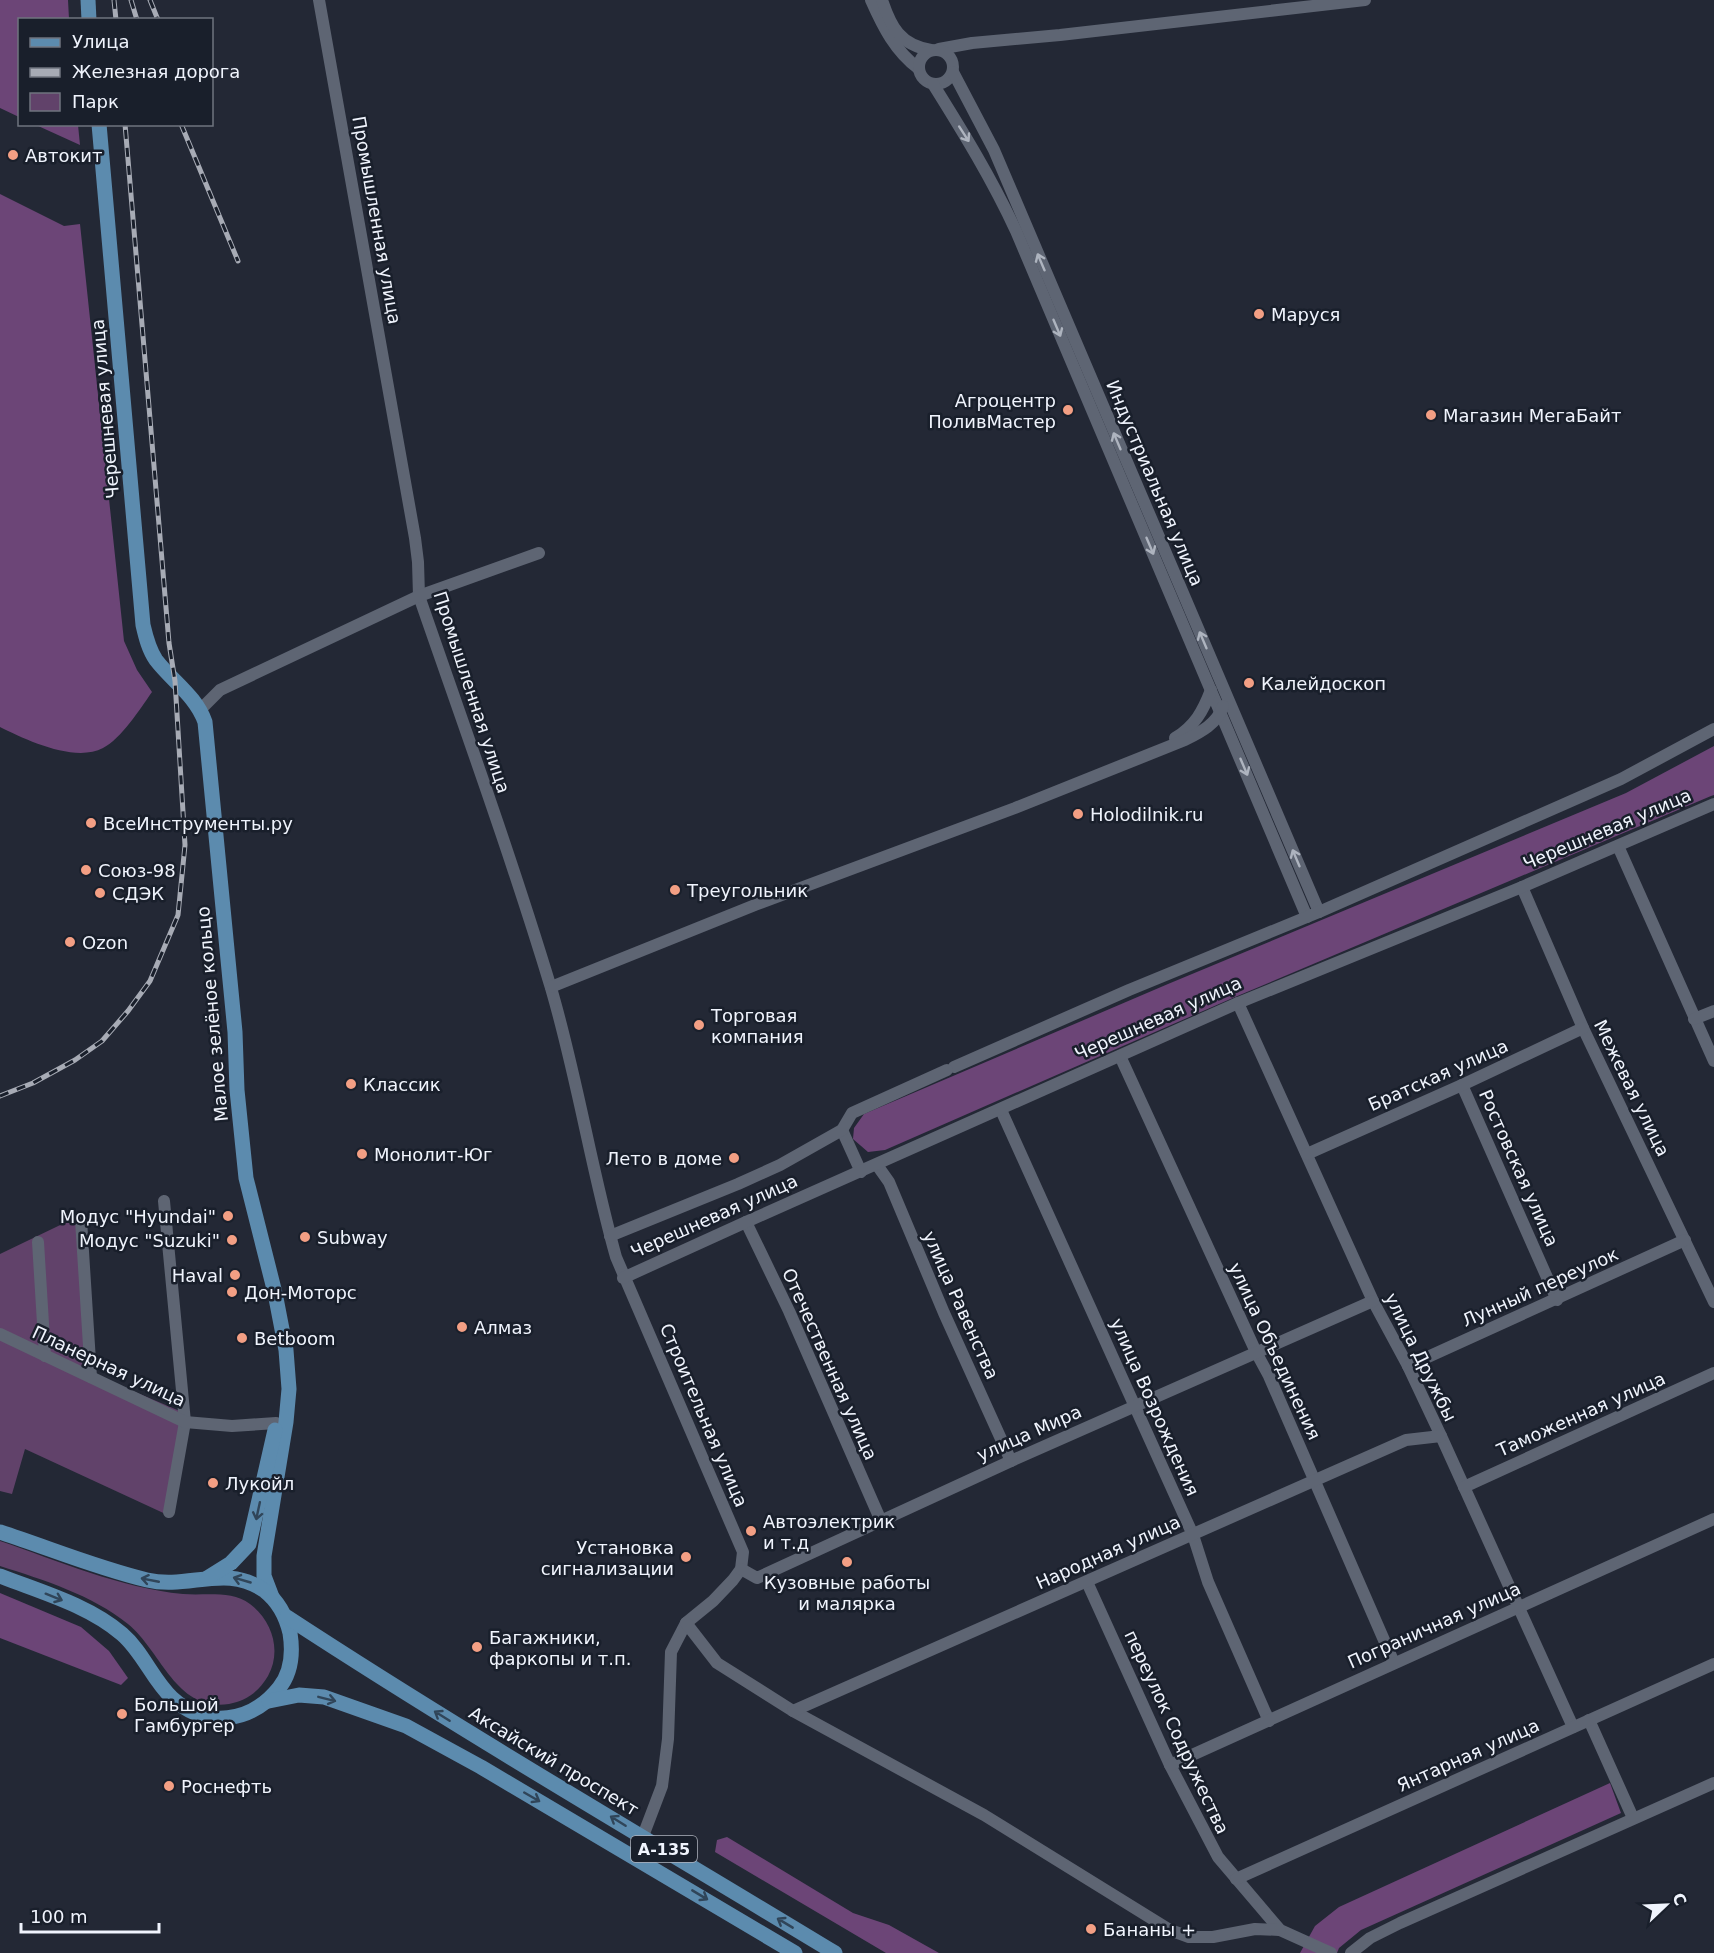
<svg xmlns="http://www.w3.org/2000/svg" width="1714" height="1953" font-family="'DejaVu Sans',sans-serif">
  <rect width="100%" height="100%" fill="#232835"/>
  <g fill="#61426a">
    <polygon points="81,1215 93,1374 189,1415 172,1517 25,1449 12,1494 0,1491 0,1254"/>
    <path d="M0,1541c59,20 120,47 183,53 22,2 48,-4 67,10 22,16 32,47 18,72 -9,15 -21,25 -39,28 -53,8 -67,-52 -101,-80 -36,-29 -84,-44 -128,-58z"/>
  </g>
  <g fill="#6c4577">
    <polygon points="0,0 68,0 69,19 20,20 19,117 0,108"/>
    <polygon points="36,125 78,125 80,145"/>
    <path d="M0,194l64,32 16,-2 44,417 13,29 15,22c-12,17 -31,47 -49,56 -28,15 -77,-8 -103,-21z"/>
    <polygon points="1714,746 1714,795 1711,796 1235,997 885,1150 868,1152 853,1139 854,1128 864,1114 1168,984 1626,793"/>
    <polygon points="0,1593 81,1627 109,1651 128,1678 121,1685 0,1638"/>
    <polygon points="1610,1783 1621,1813 1361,1930 1339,1948 1337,1953 1300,1953 1315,1926 1339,1907"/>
    <polygon points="727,1837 853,1913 889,1925 939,1953 886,1953 715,1852 717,1840"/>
  </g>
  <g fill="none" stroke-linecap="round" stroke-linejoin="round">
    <g stroke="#5e6573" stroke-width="12">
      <path d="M319,0l96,538 3,24 1,34c45,130 92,260 132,392 26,88 40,180 65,269l127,295 -2,17 -8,11 -20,21 -27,22 -15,29 -3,87 -6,47 -19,50"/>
      <path d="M871,0c12,27 24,51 48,69"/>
      <path d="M882,0c9,27 18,45 49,50"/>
      <polyline points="939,49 972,43 1060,35 1365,0"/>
      <circle cx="936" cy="67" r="17"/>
      <polyline points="953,72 994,150 1319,912"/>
      <path d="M933,84c30,48 59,95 83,147l291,686"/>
      <polyline points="201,709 220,690 419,596 539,553"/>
      <path d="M1175,738c20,-12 28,-27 36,-48"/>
      <polyline points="1618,846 1714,1061"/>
      <polyline points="1522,887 1583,1028 1714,1302"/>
      <path d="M551,987l204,-82 260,-97 170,-68c16,-8 32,-16 38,-34"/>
      <polyline points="1238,1003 1373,1301 1408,1366 1441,1436 1573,1727"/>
      <polyline points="1694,1019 1714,1011"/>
      <polyline points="1120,1056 1256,1352 1269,1376 1394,1663"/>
      <polyline points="954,1067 1129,990 1319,912 1621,779 1714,729"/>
      <polyline points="1462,1085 1557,1300"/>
      <polyline points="1001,1110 1193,1535 1208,1582 1269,1721"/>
      <polyline points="842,1130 861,1172"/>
      <polyline points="1307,1154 1462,1085 1583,1028"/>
      <polyline points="877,1165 889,1182 944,1313 1011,1461"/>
      <polyline points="164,1201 185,1422 169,1512"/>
      <polyline points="81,1220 91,1377"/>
      <polyline points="746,1222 789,1311 881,1521"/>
      <polyline points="610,1236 738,1184 780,1165 842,1130 852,1113 947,1070"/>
      <polyline points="38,1242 45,1356"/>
      <polyline points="623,1278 746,1222 1238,1003 1522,887 1714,804"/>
      <polyline points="0,1334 185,1422 232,1426 276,1423"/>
      <polyline points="1408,1366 1685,1240"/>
      <polyline points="1464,1487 1714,1373"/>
      <polyline points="741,1569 757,1578 1011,1461 1373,1301"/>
      <polyline points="1087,1582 1170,1765 1218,1857 1280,1930 1331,1953"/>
      <polyline points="686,1623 717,1663 793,1711 984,1815 1170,1930 1189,1937 1213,1937 1255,1929 1280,1930"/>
      <polyline points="793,1711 1406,1440 1441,1436"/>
      <polyline points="1589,1720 1633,1818"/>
      <polyline points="1170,1765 1714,1519"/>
      <polyline points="1236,1879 1714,1664"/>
      <polyline points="1351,1953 1370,1938 1400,1923 1714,1783"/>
    </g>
    <g stroke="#5c8bae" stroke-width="15">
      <polyline points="88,0 89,20"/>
      <path d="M99,124l44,501c3,13 6,25 13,35 17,22 40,36 49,62l30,310 2,58 9,88 29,115 11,57 3,39 -3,33 -22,134v20l8,21"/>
      <path d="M0,1532c49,16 97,36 147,48 42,10 79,-17 118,11 14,11 21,25 25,42 3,19 2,39 -11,55 -28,35 -73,41 -107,10 -20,-19 -29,-46 -50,-64 -34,-29 -81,-42 -122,-58"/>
      <polyline points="207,1578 231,1563 249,1544 275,1430"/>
      <path d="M287,1617c179,117 365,225 548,336"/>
      <polyline points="269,1701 299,1695 324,1697 406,1726 481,1767 795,1953"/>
    </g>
    <g stroke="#a7abb5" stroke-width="5">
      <g id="rail">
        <polyline points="114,0 116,20"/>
        <polyline points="131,0 137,20"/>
        <polyline points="150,0 158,20"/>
        <polyline points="181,124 238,261"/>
        <polyline points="0,1096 33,1083 75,1060 102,1041 128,1011 150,981 178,915 185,845 175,681 169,643 125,124"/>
      </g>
    </g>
    <use href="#rail" stroke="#191f2b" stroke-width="3" stroke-dasharray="9" stroke-linecap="butt"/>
  </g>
  <defs><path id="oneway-shaft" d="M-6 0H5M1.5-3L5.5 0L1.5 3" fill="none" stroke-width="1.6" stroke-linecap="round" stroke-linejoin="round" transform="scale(1.5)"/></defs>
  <g stroke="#aeb4bf">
    <use href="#oneway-shaft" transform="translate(964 134) rotate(57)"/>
    <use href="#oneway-shaft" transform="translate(1041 262) rotate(-113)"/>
    <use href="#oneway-shaft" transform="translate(1057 328) rotate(67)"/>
    <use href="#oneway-shaft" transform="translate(1117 441) rotate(-113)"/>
    <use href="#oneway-shaft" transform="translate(1150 546) rotate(67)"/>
    <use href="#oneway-shaft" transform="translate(1203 640) rotate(-113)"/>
    <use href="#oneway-shaft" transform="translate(1244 767) rotate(67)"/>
    <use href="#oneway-shaft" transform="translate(1296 858) rotate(-113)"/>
  </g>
  <g stroke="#304559">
    <use href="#oneway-shaft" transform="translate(258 1511) rotate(102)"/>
    <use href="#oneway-shaft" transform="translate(150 1580) rotate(-169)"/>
    <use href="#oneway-shaft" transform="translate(242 1580) rotate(-164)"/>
    <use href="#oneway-shaft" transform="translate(54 1597) rotate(22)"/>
    <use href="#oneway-shaft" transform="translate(327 1699) rotate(14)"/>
    <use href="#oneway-shaft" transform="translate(442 1716) rotate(-148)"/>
    <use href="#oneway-shaft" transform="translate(532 1797) rotate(30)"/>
    <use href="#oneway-shaft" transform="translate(618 1821) rotate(-148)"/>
    <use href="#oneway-shaft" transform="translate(700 1895) rotate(31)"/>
    <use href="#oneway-shaft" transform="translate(785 1923) rotate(-149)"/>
  </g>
  <g fill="#f39f84" stroke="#191f2b" stroke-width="2">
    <circle cx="13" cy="155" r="6"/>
    <circle cx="1259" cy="314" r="6"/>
    <circle cx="1068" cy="410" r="6"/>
    <circle cx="1431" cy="415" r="6"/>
    <circle cx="1249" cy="683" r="6"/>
    <circle cx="1078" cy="814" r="6"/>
    <circle cx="91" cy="823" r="6"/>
    <circle cx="86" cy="870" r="6"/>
    <circle cx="675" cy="890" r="6"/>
    <circle cx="100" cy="893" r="6"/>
    <circle cx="70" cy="942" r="6"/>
    <circle cx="699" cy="1025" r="6"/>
    <circle cx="351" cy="1084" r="6"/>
    <circle cx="362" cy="1154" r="6"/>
    <circle cx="734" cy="1158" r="6"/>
    <circle cx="228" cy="1216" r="6"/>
    <circle cx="305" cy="1237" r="6"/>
    <circle cx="232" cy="1240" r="6"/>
    <circle cx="235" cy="1275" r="6"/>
    <circle cx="232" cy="1292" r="6"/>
    <circle cx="462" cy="1327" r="6"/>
    <circle cx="242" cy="1338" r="6"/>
    <circle cx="213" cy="1483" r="6"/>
    <circle cx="751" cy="1531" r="6"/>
    <circle cx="686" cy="1557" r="6"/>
    <circle cx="847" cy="1562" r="6"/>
    <circle cx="477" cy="1647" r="6"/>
    <circle cx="122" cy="1714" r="6"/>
    <circle cx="169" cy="1786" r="6"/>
    <circle cx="1091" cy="1929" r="6"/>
  </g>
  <g text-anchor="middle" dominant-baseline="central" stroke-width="5" stroke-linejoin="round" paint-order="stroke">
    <rect fill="#191f2b" stroke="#b0b4be" stroke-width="1.5" x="631" y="1836" width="66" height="26" rx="4.5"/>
    <g font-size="16" font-weight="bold" fill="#f0f4fd">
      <text x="664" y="1849">А-135</text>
    </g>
    <g font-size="18" fill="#f0f4fd" stroke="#191f2b" text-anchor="start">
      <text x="25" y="155">Автокит</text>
      <text x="1271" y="314">Маруся</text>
      <text x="1056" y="400" text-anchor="end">Агроцентр<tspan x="1056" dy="21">ПоливМастер</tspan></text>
      <text x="1443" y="415">Магазин МегаБайт</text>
      <text x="1261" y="683">Калейдоскоп</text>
      <text x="1090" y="814">Holodilnik.ru</text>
      <text x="103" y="823">ВсеИнструменты.ру</text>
      <text x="98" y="870">Союз-98</text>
      <text x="687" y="890">Треугольник</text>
      <text x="112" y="893">СДЭК</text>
      <text x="82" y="942">Ozon</text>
      <text x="711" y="1015">Торговая<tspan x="711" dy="21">компания</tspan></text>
      <text x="363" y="1084">Классик</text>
      <text x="374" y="1154">Монолит-Юг</text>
      <text x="722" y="1158" text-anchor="end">Лето в доме</text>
      <text x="216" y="1216" text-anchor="end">Модус "Hyundai"</text>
      <text x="317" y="1237">Subway</text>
      <text x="220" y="1240" text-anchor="end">Модус "Suzuki"</text>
      <text x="223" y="1275" text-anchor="end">Haval</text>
      <text x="244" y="1292">Дон-Моторс</text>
      <text x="474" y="1327">Алмаз</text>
      <text x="254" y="1338">Betboom</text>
      <text x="225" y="1483">Лукойл</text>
      <text x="763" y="1521">Автоэлектрик<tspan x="763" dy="21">и т.д</tspan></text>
      <text x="674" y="1547" text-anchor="end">Установка<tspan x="674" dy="21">сигнализации</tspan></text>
      <text x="847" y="1582" text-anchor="middle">Кузовные работы<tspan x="847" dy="21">и малярка</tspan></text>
      <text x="489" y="1637">Багажники,<tspan x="489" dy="21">фаркопы и т.п.</tspan></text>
      <text x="134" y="1704">Большой<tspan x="134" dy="21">Гамбургер</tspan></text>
      <text x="181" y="1786">Роснефть</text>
      <text x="1103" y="1929">Бананы +</text>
    </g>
    <g font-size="18" fill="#f0f4fd" stroke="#191f2b">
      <text transform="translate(377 220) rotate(80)">Промышленная улица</text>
      <text transform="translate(105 409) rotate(-95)">Черешневая улица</text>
      <text transform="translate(1155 483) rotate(67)">Индустриальная улица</text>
      <text transform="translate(472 692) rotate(72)">Промышленная улица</text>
      <text transform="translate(1607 829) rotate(-23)">Черешневая улица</text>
      <text transform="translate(212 1014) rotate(-95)">Малое зелёное кольцо</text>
      <text transform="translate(1158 1018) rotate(-24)">Черешневая улица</text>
      <text transform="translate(1438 1075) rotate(-24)">Братская улица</text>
      <text transform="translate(1632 1088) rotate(64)">Межевая улица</text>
      <text transform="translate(1519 1168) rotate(66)">Ростовская улица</text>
      <text transform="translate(714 1216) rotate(-24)">Черешневая улица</text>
      <text transform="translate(1540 1287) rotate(-24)">Лунный переулок</text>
      <text transform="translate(961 1305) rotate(66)">улица Равенства</text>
      <text transform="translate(1275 1351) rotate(65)">улица Объединения</text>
      <text transform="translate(1421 1357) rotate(64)">улица Дружбы</text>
      <text transform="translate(830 1364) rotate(66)">Отечественная улица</text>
      <text transform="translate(109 1366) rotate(25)">Планерная улица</text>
      <text transform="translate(1155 1407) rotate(66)">улица Возрождения</text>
      <text transform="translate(1581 1414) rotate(-24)">Таможенная улица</text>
      <text transform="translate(704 1415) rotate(67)">Строительная улица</text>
      <text transform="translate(1029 1433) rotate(-24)">улица Мира</text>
      <text transform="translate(1108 1552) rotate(-24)">Народная улица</text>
      <text transform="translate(1434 1625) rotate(-24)">Пограничная улица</text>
      <text transform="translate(1177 1732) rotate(65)">переулок Содружества</text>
      <text transform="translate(1468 1755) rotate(-24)">Янтарная улица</text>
      <text transform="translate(554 1761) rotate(31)">Аксайский проспект</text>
    </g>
  </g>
  <rect x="18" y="18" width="195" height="108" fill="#191f2b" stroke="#6f747f" stroke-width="1.5"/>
  <rect x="30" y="38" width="30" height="9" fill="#5c8bae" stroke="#6f747f" stroke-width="1.5"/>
  <text x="72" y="48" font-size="18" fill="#f0f4fd">Улица</text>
  <rect x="30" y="68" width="30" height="9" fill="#a7abb5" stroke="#6f747f" stroke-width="1.5"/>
  <text x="72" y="78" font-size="18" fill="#f0f4fd">Железная дорога</text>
  <rect x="30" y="93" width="30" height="18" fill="#61426a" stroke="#6f747f" stroke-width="1.5"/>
  <text x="72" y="108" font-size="18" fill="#f0f4fd">Парк</text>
  <g transform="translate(1666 1905) rotate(67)" stroke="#191f2b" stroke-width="4.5" paint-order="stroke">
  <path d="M0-4.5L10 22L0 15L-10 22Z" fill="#f0f4fd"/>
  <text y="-9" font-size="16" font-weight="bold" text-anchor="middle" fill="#f0f4fd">С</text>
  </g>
  <path d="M21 1923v9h138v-9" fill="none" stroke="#f0f4fd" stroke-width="3"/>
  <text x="30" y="1923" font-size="18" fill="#f0f4fd" stroke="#191f2b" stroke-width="4.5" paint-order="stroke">100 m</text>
</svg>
